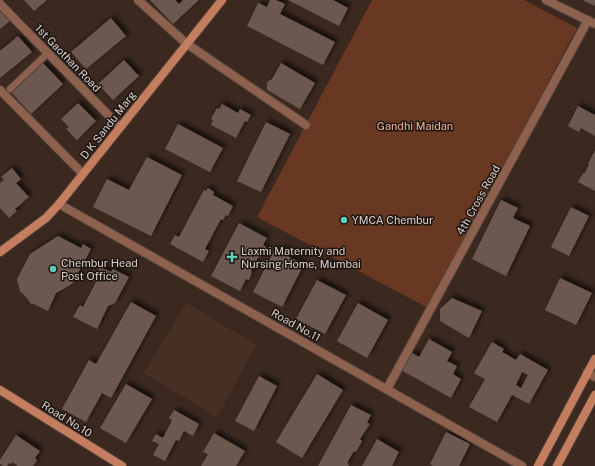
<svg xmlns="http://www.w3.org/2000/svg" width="595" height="466" font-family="'Public Sans',sans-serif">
  <defs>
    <filter id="shadow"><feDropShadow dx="3.5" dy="-3.5" stdDeviation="2" flood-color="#0009"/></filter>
  </defs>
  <rect width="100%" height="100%" fill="#3b2920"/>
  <polygon fill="#482f24" points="186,303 256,345 217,417 144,373"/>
  <polygon fill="#683822" points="372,0 524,0 577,28 428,308 257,217"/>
  <g fill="#6d584f" fill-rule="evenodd" filter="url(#shadow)">
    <polygon points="24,0 47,0 34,11"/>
    <polygon points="150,0 175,0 179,4 183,0 199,0 173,24"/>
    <polygon points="270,0 276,0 285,4 280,14 335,42 323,65 247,26 258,3 267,7"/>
    <polygon points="288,0 333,0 348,8 339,26"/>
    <polygon points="584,0 595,0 595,6 584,1"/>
    <polygon points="0,9 10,21 0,29"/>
    <polygon points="111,18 126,36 86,69 71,52"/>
    <polygon points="18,36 32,52 0,78 0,51"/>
    <polygon points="124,60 139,76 113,100 98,84"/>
    <polygon points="43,63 63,84 31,114 12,93"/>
    <polygon points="281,63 315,83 300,109 267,90 267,82 272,79"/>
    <polygon points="78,103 96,121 77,140 66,129 69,127 61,119"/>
    <polygon points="222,104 238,113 240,109 251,115 247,122 245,121 236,138 211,125 213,120 211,119 217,108 219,109"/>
    <polygon points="578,106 595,115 595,136 581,128 579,132 568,126"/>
    <polygon points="266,122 290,134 261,192 237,181"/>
    <polygon points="178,124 223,148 210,172 165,149"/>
    <polygon points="595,150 595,191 578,182 583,173 584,174 589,165 588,164"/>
    <polygon points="147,157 182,175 151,236 93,207 107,179 129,190"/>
    <polygon points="12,168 21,179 16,183 29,197 15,209 17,211 9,218 0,208 0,183 4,180 1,177"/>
    <polygon points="208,188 214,192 213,195 233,206 228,216 226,215 223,220 221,219 205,249 209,251 203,262 170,244 175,235 179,237 204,190 206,191"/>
    <polygon points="501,200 518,208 513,218 530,226 506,276 472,259"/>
    <polygon points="571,207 589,216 569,256 551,247"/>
    <polygon points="239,223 267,238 263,245 266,247 260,258 258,257 251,271 252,272 249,280 246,279 240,291 211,276"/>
    <polygon points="58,236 81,248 83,244 91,249 72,284 56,293 48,311 34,304 31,304 27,298 20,291 17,279 30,254"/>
    <polygon points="282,248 291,253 289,257 304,264 282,307 253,292 275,249 280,252"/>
    <polygon points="100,267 111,272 113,269 129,277 115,303 108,306 97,329 73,317 80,305 83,307 96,282 93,280"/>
    <polygon points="560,278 592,293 576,325 545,310"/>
    <polygon points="317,280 346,295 325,334 296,319"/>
    <polygon points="452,298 482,311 469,338 440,321 440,309"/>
    <polygon points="131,302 156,316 111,398 102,393 86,422 62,409 89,360 96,364"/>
    <polygon points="358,303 388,320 367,358 337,341"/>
    <polygon points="429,339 452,352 447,361 457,366 453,374 461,379 451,398 401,370 411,352 419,357"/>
    <path d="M492,342l12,7 -2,3 14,8 4,-6 28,16 -19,34 -17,-9 -15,27 -28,-15 16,-28 -11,-6zM522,372l6,3 -7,13 -5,-3z"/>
    <polygon points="317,374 343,390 302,458 276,442"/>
    <polygon points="259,376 277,386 254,431 235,421"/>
    <polygon points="126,384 152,399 126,443 100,428"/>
    <polygon points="351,405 371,415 367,423 370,424 360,439 362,441 356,452 354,451 347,463 349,464 348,466 318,466"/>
    <polygon points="174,410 199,424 193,436 184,431 179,441 176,440 165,461 153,455 159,444 152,441 156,434 163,438 172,420 169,418"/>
    <polygon points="446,432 470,444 459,466 433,466 430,464"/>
    <polygon points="214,433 245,451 236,466 201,466 208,454 203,452"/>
    <polygon points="16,435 40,451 35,458 37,460 33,466 18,466 12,462 11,464 9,463 7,466 3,466 0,464 0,460"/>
    <polygon points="377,439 399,452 392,466 362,466"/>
  </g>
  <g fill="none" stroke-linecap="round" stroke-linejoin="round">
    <g stroke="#55443b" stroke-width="8">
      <polyline id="lane" points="10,89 48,53"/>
    </g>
    <g stroke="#55443b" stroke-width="10">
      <g id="street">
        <polyline points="138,0 187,44 306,125"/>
        <polyline points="546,0 595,24"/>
        <polyline points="0,4 120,127"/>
        <polyline points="0,90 83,174"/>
        <polyline points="59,204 522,466"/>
        <polyline points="587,373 595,377"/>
        <polyline points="387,389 588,20"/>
      </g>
    </g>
    <g stroke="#55443b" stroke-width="10">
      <g id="secondary">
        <polyline points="0,252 46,218 59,204 222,0"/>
        <polyline points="0,390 122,466"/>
        <polyline points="538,466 595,359"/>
        <polyline points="557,466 595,395"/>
      </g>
    </g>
    <use href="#lane" stroke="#8e614e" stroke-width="6"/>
    <use href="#street" stroke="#8e614e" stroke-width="8"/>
    <use href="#secondary" stroke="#c47d5e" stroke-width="8"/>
  </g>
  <g fill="#5cceba" stroke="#1c1410" stroke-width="1.5">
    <circle cx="344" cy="220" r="4"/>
    <path d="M230 251h4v4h4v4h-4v4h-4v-4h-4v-4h4z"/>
    <circle cx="53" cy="269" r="4"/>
  </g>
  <g text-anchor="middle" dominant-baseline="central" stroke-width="3" stroke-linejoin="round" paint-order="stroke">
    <g font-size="11" fill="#dbcfc9" stroke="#1c1410">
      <text transform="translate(68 58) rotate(46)">1st Gaothan Road</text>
      <text transform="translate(108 125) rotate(-52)">D K Sandu Marg</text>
      <text transform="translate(478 200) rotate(-61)">4th Cross Road</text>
      <text transform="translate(296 325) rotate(29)">Road No.11</text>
      <text transform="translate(67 419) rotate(32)">Road No.10</text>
    </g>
    <g font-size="11" fill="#f8b293" stroke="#1c1410">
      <text x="415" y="126">Gandhi Maidan</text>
    </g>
    <g font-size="11" fill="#dbcfc9" stroke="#1c1410" text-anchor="start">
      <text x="352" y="220">YMCA Chembur</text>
      <text x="241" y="251">Laxmi Maternity and<tspan x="241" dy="13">Nursing Home, Mumbai</tspan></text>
      <text x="61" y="263">Chembur Head<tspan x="61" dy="13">Post Office</tspan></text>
    </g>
  </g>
</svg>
